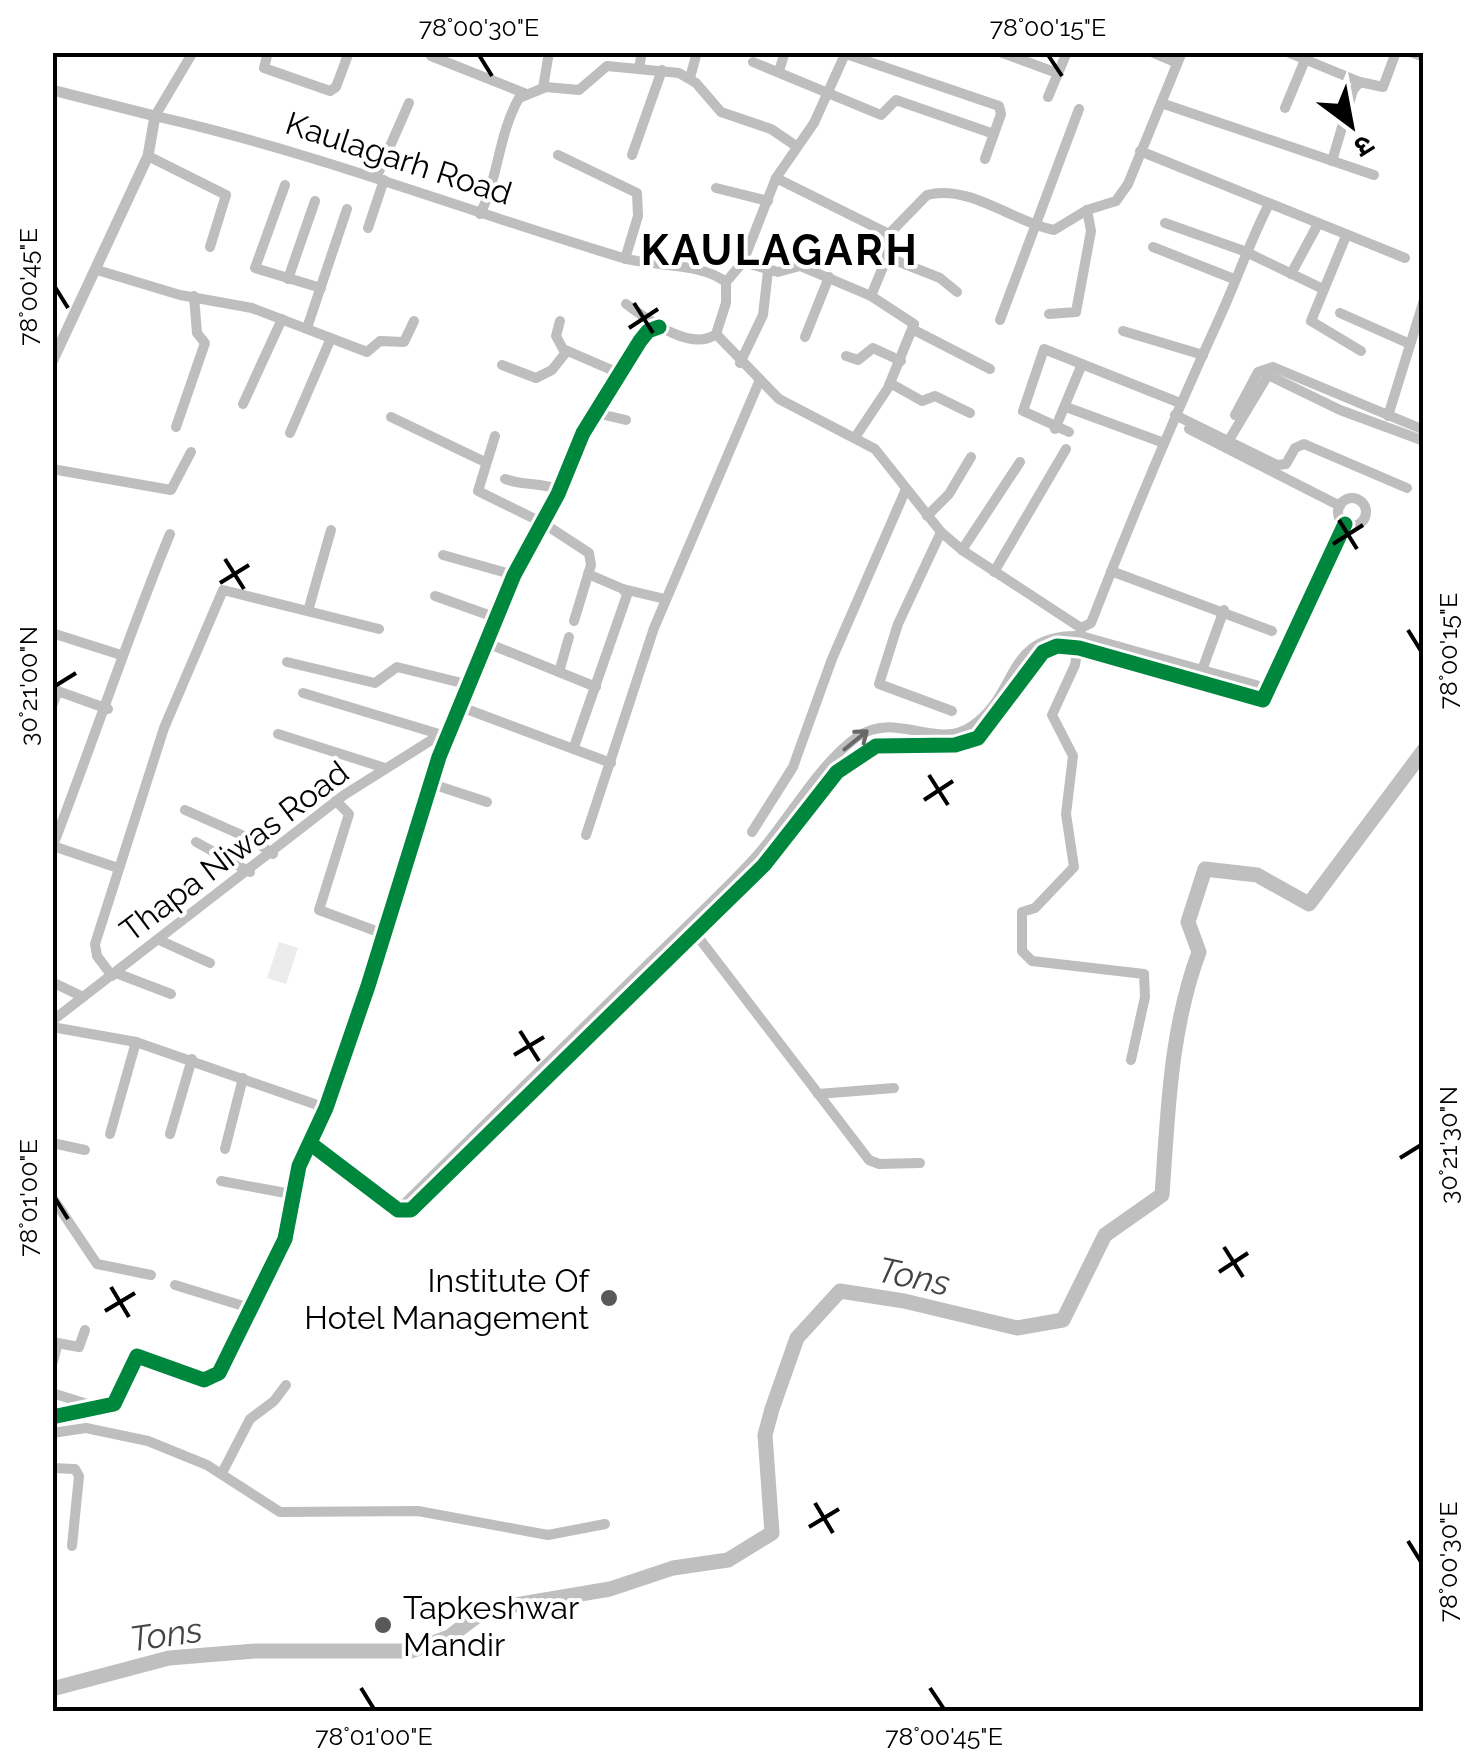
<svg xmlns="http://www.w3.org/2000/svg" width="1476" height="1764" font-family="Raleway,'Noto Sans Devanagari',sans-serif">
  <rect width="100%" height="100%" fill="#fff"/>
  <polygon fill="#ececec" points="279,942 298,948 286,984 267,978"/>
  <g fill="none" stroke-linecap="round" stroke-linejoin="round">
    <path stroke="#bfbfbf" stroke-width="15" d="M52,1689l117,-31 86,-7h156l38,-14 36,-27 125,-21 63,-21 55,-8 44,-27 -7,-98 7,-26 25,-71 43,-47 64,10 113,27 46,-8 42,-85 57,-40c6,-83 8,-165 37,-243l-11,-30 17,-53 52,6 52,29 115,-154"/>
    <g stroke="#bebebe" stroke-width="10">
      <path d="M193,52l-38,64c160,36 311,95 468,142 31,9 77,4 103,24"/>
      <polyline points="268,52 264,68 330,91 336,87 349,52"/>
      <polyline points="1000,52 1057,73"/>
      <polyline points="1151,52 1177,63"/>
      <polyline points="1287,52 1360,82"/>
      <polyline points="1411,52 1424,57"/>
      <polyline points="846,54 999,106 1001,114 985,159"/>
      <polyline points="431,56 524,93"/>
      <polyline points="753,62 881,115 896,100 994,134"/>
      <polyline points="639,68 642,52"/>
      <polyline points="779,71 785,52"/>
      <polyline points="690,78 697,52"/>
      <polyline points="543,88 549,52"/>
      <polyline points="1048,97 1067,52"/>
      <polyline points="1161,103 1374,175"/>
      <polyline points="1285,108 1305,60"/>
      <polyline points="1140,151 1405,258"/>
      <polyline points="558,155 637,193 638,216 625,259"/>
      <polyline points="632,155 662,70"/>
      <polyline points="148,156 226,195 210,247"/>
      <polyline points="1332,161 1353,90 1360,82 1383,87 1396,52"/>
      <polyline points="377,176 409,103"/>
      <polyline points="776,178 889,234"/>
      <polyline points="285,185 255,268 321,288"/>
      <polyline points="716,188 768,201"/>
      <path d="M480,214c19,-37 18,-79 39,-116l27,-11 33,3 28,-24 72,7 17,10 25,29 50,17 25,17"/>
      <polyline points="1165,223 1244,251 1321,288"/>
      <polyline points="368,228 384,180"/>
      <polyline points="1346,236 1311,321 1361,351"/>
      <polyline points="1153,247 1234,279"/>
      <polyline points="887,257 940,278 957,292"/>
      <polyline points="743,262 778,272 800,266 871,296 914,324 888,388 856,436"/>
      <polyline points="97,270 180,295 252,308 367,352 380,341 404,342 414,321"/>
      <polyline points="1291,274 1318,224"/>
      <polyline points="288,279 315,201"/>
      <path d="M871,296l16,-39 2,-23 38,-39c43,-11 86,27 127,35l33,-20 29,-9 12,-17 54,-132"/>
      <path d="M626,304c20,14 65,49 90,30l10,-31v-21l17,-20 33,-84 38,-55 32,-71"/>
      <polyline points="1340,313 1410,344"/>
      <polyline points="1049,314 1076,312 1091,231 1087,210"/>
      <polyline points="1000,320 1079,109"/>
      <polyline points="560,321 556,336 563,349 621,374"/>
      <polyline points="307,328 347,209"/>
      <polyline points="914,330 990,369"/>
      <polyline points="1123,331 1203,355"/>
      <polyline points="716,334 779,399 875,449 941,532 962,550 1081,628 1075,665 1052,715 1073,756 1066,814 1074,867 1035,908 1022,912 1022,951 1032,961 1144,974 1145,997 1131,1060"/>
      <polyline points="805,337 829,277"/>
      <polyline points="846,356 858,360 873,348 901,361"/>
      <polyline points="740,363 763,315 768,271"/>
      <polyline points="502,365 536,378 552,370 567,351"/>
      <polyline points="890,383 922,401 935,396 970,413"/>
      <polyline points="243,404 282,319"/>
      <polyline points="1066,407 1164,443"/>
      <polyline points="596,413 626,420"/>
      <polyline points="1175,415 1277,465 1286,464 1295,448 1304,444 1407,488"/>
      <polyline points="1235,415 1258,372 1273,367 1424,430"/>
      <polyline points="1388,416 1424,300"/>
      <polyline points="391,417 485,462"/>
      <polyline points="176,427 205,343 197,333 194,296"/>
      <polyline points="1055,429 1082,364"/>
      <polyline points="1189,429 1340,506"/>
      <polyline points="1069,432 1023,411 1044,349 1180,403"/>
      <polyline points="290,433 331,338"/>
      <polyline points="495,436 478,491 543,523 589,553 591,565 574,621"/>
      <polyline points="1229,440 1268,375 1340,410 1424,441"/>
      <polyline points="52,469 171,490 191,452"/>
      <path d="M505,479c19,7 35,3 55,11"/>
      <circle cx="1352" cy="512" r="14"/>
      <polyline points="927,516 949,494 971,457"/>
      <polyline points="941,532 898,624 879,684 952,711"/>
      <polyline points="962,550 1020,462"/>
      <polyline points="443,555 514,575"/>
      <polyline points="1111,571 1272,631"/>
      <polyline points="994,572 1066,449"/>
      <polyline points="623,589 665,599"/>
      <polyline points="435,596 497,618"/>
      <polyline points="308,611 331,530"/>
      <path d="M1081,628l10,-5c41,-106 85,-210 132,-313 16,-36 28,-71 46,-106"/>
      <polyline points="52,633 121,655"/>
      <polyline points="487,643 596,687"/>
      <polyline points="287,662 375,683 397,667 470,685"/>
      <polyline points="559,672 569,637"/>
      <polyline points="1201,673 1224,610"/>
      <polyline points="52,689 108,709"/>
      <polyline points="303,693 439,734"/>
      <polyline points="52,706 58,691"/>
      <polyline points="461,707 611,763"/>
      <polyline points="278,734 385,768"/>
      <polyline points="574,747 627,595 623,589 588,574"/>
      <polyline points="429,783 487,802"/>
      <polyline points="336,801 349,814 319,910 384,934"/>
      <polyline points="185,810 253,840 273,854"/>
      <polyline points="752,832 793,767 832,659 906,489"/>
      <polyline points="586,835 654,628 759,382"/>
      <polyline points="196,842 250,872"/>
      <polyline points="53,846 118,868"/>
      <path d="M52,848c41,-105 75,-210 118,-314"/>
      <polyline points="692,929 869,1160 879,1164 920,1163"/>
      <polyline points="159,940 210,963"/>
      <polyline points="116,973 171,994"/>
      <polyline points="112,976 97,956 95,944 164,728 223,590 379,629"/>
      <polyline points="52,982 83,997"/>
      <polyline points="52,1021 344,795 449,729"/>
      <polyline points="52,1027 136,1042 326,1108"/>
      <polyline points="818,1094 894,1088"/>
      <polyline points="110,1134 136,1042"/>
      <polyline points="170,1134 192,1059"/>
      <polyline points="52,1143 85,1150"/>
      <polyline points="311,1144 398,1210 411,1210 764,865 837,772 876,746 955,745 978,738 1043,652 1057,646 1079,648 1263,700 1345,524"/>
      <polyline points="225,1149 243,1078"/>
      <polyline points="221,1181 291,1194"/>
      <polyline points="52,1197 97,1264 151,1275"/>
      <path d="M398,1210c79,-78 158,-156 238,-234 39,-39 81,-77 118,-117 35,-38 61,-91 103,-122 38,-27 80,14 115,-11 48,-32 32,-93 109,-90l189,53"/>
      <polyline points="175,1285 253,1309"/>
      <polyline points="52,1342 79,1347 85,1330"/>
      <polyline points="52,1365 58,1343"/>
      <polyline points="52,1393 94,1406"/>
      <polyline points="52,1417 114,1404 137,1356 204,1380 219,1373 285,1239 299,1166 326,1108 368,986 439,757 514,575 558,494 583,433 640,341 648,331 659,327"/>
      <polyline points="52,1433 86,1428 148,1441 207,1465 280,1512 418,1511 548,1535 605,1524"/>
      <polyline points="52,1468 75,1469 79,1476 72,1546"/>
      <polyline points="222,1473 250,1419 274,1401 286,1385"/>
    </g>
    <polyline stroke="#bebebe" stroke-width="11" points="52,90 155,116 148,156 52,362"/>
    <g stroke="#fff" stroke-width="21">
      <g id="cycleway">
        <polyline points="311,1144 398,1210 411,1210 764,865 837,772 876,746 955,745 978,738 1043,652 1057,646 1079,648 1263,700 1345,524"/>
        <polyline points="52,1417 114,1404 137,1356 204,1380 219,1373 285,1239 299,1166 326,1108 368,986 439,757 514,575 558,494 583,433 640,341 648,331 659,327"/>
      </g>
    </g>
    <use href="#cycleway" stroke="#00873e" stroke-width="15"/>
  </g>
  <defs><path id="oneway-shaft" d="M-6 0H5M1.5-3L5.5 0L1.5 3" fill="none" stroke-width="1.6" stroke-linecap="round" stroke-linejoin="round" transform="scale(2.5)"/></defs>
  <use stroke="#686868" href="#oneway-shaft" transform="translate(856 740) rotate(-39)"/>
  <path fill="none" stroke="#000" stroke-width="4" d="M479,55l13,21M1048,55l14,21M55,287l13,21M634,303l19,30M629,328l29,-19M1339,520l18,29M1333,544l30,-19M225,559l19,30M220,583l29,-18M1408,630l13,21M55,686l21,-13M929,775l19,30M924,800l29,-19M520,1031l19,30M514,1055l30,-18M1400,1158l21,-13M55,1198l13,21M1224,1247l19,30M1219,1272l29,-19M111,1287l18,30M105,1311l30,-18M815,1503l18,30M809,1527l30,-18M1408,1541l13,21M361,1688l13,21M930,1688l14,21"/>
  <g fill="#595959" stroke="#fff" stroke-width="4">
    <circle cx="609" cy="1298" r="10"/>
    <circle cx="383" cy="1625" r="10"/>
  </g>
  <g text-anchor="middle" dominant-baseline="central" stroke-width="8" stroke-linejoin="round" paint-order="stroke">
    <g font-size="32" fill="#000" stroke="#fff">
      <text transform="translate(399 158) rotate(18)">Kaulagarh Road</text>
      <text transform="translate(234 851) rotate(-37)">Thapa Niwas Road</text>
    </g>
    <g font-size="32" fill="#000" stroke="#fff" text-anchor="end">
      <text x="589" y="1280">Institute Of<tspan x="589" dy="37">Hotel Management</tspan></text>
      <text x="403" y="1607" text-anchor="start">Tapkeshwar<tspan x="403" dy="37">Mandir</tspan></text>
    </g>
    <g font-size="35" font-style="italic" fill="#444" stroke="#fff">
      <text transform="translate(914 1276) rotate(12)">Tons</text>
      <text transform="translate(166 1634) rotate(-8)">Tons</text>
    </g>
    <g font-size="42" font-weight="bold" letter-spacing="2.5" fill="#000" stroke="#fff">
      <text x="780" y="250">KAULAGARH</text>
    </g>
  </g>
  <rect width="1476" height="1764" fill="none" stroke="#ffffff" stroke-width="110"/>
  <g transform="translate(1351 125) rotate(148)" stroke="#ffffff" stroke-width="8" paint-order="stroke">
  <path d="M0-8L18 38L0 25L-18 38Z" fill="#000000"/>
  <text y="-15" font-size="28" font-weight="bold" text-anchor="middle" fill="#000000">उ</text>
  </g>
  <rect x="55" y="55" width="1366" height="1654" fill="none" stroke="#000" stroke-width="4"/>
  <g font-size="25" text-anchor="middle" fill="#000">
    <text x="479" y="36">78°00'30"E</text>
    <text x="1048" y="36">78°00'15"E</text>
    <text transform="translate(28 287) rotate(-90)" y="9">78°00'45"E</text>
    <text transform="translate(1448 651) rotate(-90)" y="9">78°00'15"E</text>
    <text transform="translate(28 686) rotate(-90)" y="9">30°21'00"N</text>
    <text transform="translate(1448 1145) rotate(-90)" y="9">30°21'30"N</text>
    <text transform="translate(28 1198) rotate(-90)" y="9">78°01'00"E</text>
    <text transform="translate(1448 1562) rotate(-90)" y="9">78°00'30"E</text>
    <text x="374" y="1745">78°01'00"E</text>
    <text x="944" y="1745">78°00'45"E</text>
  </g>
</svg>
